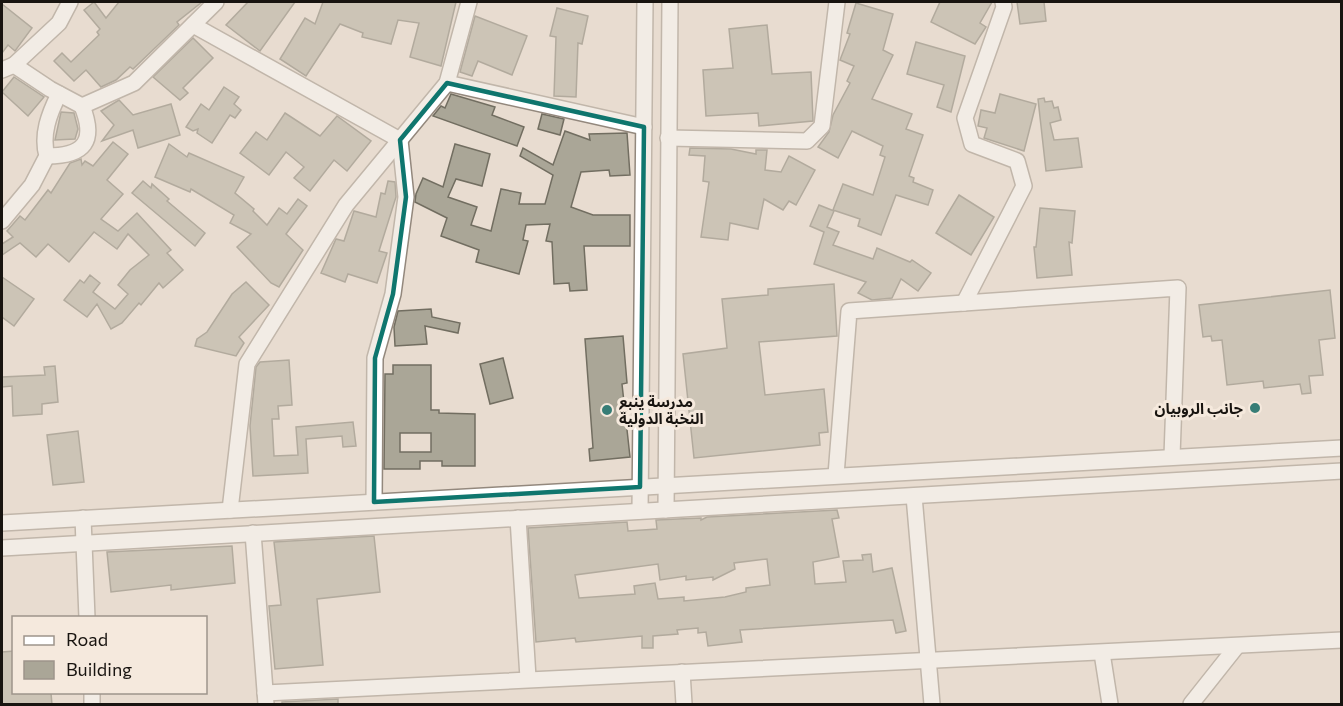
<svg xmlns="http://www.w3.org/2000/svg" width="1343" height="706" font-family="Commissioner,'Noto Sans Arabic',sans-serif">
  <rect width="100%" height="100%" fill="#e8dcd0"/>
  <g fill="#aaa697" stroke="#726e61" stroke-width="1.5" fill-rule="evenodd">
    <polygon points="94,2 106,18 119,2 202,2 177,22 179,25 133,69 130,67 116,80 101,87 86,70 74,81 54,61 62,53 71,62 99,35 97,32 100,29 84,10"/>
    <polygon points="248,2 295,2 260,51 226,25"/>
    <polygon points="323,2 456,2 441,66 410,57 419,23 398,20 391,44 362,37 363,33 340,24 306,76 280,59 305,18 315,24"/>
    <polygon points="940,2 992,2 980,23 986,27 975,44 931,22"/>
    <polygon points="1017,2 1044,2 1046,21 1020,24"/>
    <polygon points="856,3 893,14 883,50 893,55 872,99 912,114 906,129 923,135 909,176 914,178 913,182 933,190 928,205 896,195 881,235 858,226 860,219 833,210 843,184 873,195 885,157 880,155 883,146 852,131 838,158 818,147 829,132 833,115 850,83 847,81 854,66 840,60 850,34 847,33"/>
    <polygon points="2,4 32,28 15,51 8,45 2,53"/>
    <polygon points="557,8 588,16 582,44 578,43 576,97 554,96 556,37 550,36"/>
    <polygon points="475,16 527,36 512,75 478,61 472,76 460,72"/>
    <polygon points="767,25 772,74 811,72 813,121 759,126 758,113 706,116 703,70 733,68 729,29"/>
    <polygon points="193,38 213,58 183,88 188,93 180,100 153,77"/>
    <polygon points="916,42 965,56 951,112 937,107 944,85 907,74"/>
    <polygon points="14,77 44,97 28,116 2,92"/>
    <polygon points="224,87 239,97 234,104 241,110 235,118 230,115 212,143 197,133 198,129 193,131 186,127 201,104 209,110"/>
    <polygon points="451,94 495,107 492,115 524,127 517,146 433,116 441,106 445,108"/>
    <polygon points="1000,94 1036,104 1024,151 984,138 987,128 978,126 981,110 995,113"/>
    <polygon points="1044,98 1045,102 1052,101 1054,108 1058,107 1061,120 1050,123 1054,140 1078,138 1082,167 1046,171 1038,99"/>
    <polygon points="119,100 133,115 171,104 180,135 138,148 133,130 102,141 114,125 101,111"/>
    <polygon points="61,112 74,113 78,129 75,139 55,140"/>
    <polygon points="285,113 320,136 337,116 371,141 347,171 334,160 310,191 294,178 304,167 286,152 269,175 240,153 256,132 267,140"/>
    <polygon points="542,114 564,119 560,135 538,129"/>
    <polygon points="565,131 590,140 589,134 627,133 630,175 610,176 609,170 581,172 571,207 593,215 630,215 630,246 584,246 587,290 570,291 569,283 554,284 552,242 546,241 550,224 526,225 523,240 528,241 519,274 476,262 479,250 441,236 447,218 415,202 416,194 423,178 443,187 455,144 490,154 482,186 456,179 448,197 477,207 471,225 491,231 501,189 521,193 519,204 545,204 553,175 520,156 523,148 553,165"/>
    <polygon points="113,142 128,154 107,180 123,194 101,219 118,231 137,213 171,250 167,253 183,270 163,288 159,283 141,305 139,303 122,323 111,329 97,304 87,317 64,300 80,280 84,283 90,275 100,283 93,292 115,309 128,294 118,285 130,270 149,255 128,234 117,249 94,232 69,262 48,244 36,257 20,243 2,255 2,244 13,237 7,231 20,216 25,220 48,190 51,193 70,163 81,159 82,165 85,161 93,166"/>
    <polygon points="169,144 187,157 189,153 244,177 235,193 254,209 253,211 267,225 279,208 287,214 298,199 307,206 286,234 303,250 279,287 271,283 237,247 251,234 230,223 234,215 191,189 190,192 155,177"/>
    <polygon points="690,148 731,149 756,154 756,150 767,150 765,170 781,172 789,156 815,170 796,205 789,201 783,210 764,199 758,229 730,223 728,240 701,237 709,182 703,181 705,156 689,155"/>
    <polygon points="143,181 151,188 152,184 169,199 167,201 205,233 195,246 132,193"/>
    <polygon points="388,181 395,182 396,197 379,251 387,253 377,283 348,274 345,282 321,273 336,239 344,241 354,211 376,217 381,193 385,194"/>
    <polygon points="959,195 994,217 971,255 936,233"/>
    <polygon points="819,205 834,211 827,227 839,232 833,245 873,259 877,248 910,262 912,260 931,273 918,291 901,279 892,298 872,300 858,293 866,282 814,264 824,232 810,226"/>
    <polygon points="1040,208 1075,211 1072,243 1069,242 1072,275 1037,278 1034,247 1036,247"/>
    <polygon points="2,277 34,299 14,326 2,317"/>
    <polygon points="246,282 269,305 239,337 244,343 236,356 195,346 197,339 207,332 232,294"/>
    <polygon points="834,284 837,336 759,342 765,395 824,389 828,432 819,433 820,445 694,458 683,354 727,348 722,299 768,295 768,289"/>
    <polygon points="1330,290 1335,338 1319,340 1323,375 1309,376 1311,393 1302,394 1300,384 1264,388 1263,381 1227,385 1222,340 1212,341 1211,336 1203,337 1199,305"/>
    <polygon points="431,309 432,317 460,323 458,333 425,326 427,344 395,346 394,327 398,311"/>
    <polygon points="623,336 627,383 622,384 630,457 590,461 589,449 593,448 585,339"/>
    <polygon points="503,358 513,398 490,404 480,364"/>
    <polygon points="289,360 292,405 278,406 279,419 272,419 274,456 298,455 296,427 353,422 356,446 343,447 342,436 306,439 308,473 253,476 250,426 256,367 260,362"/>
    <path d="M393,365h38v45h8v3l36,1v52h-33v-5h-22v8h-36l1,-95h8zM400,433h31v19h-31z"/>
    <polygon points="55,366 58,402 42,404 42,414 13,416 12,386 2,387 2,377 45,375 44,367"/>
    <polygon points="78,431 84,482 53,485 47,435"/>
    <path d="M837,510l2,8 -7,1 7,38 -26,5 2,22 31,-2 -3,-21 20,-1 -1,-5 9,-1 2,18 19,-4 14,63 -10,2 -3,-13 -153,10 2,12 -34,4 -2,-14 -8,1v-5l-21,2 1,4 -25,2v12h-11v-12l-66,6 -1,-4 -39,4 -8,-114 99,-6 1,9 29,-2 -1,-9 45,-2v2l6,-3zM767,559l3,26 -24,3v4l-21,5 -41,4v-4l-26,2 -3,-16 -21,3 1,8 -56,4 -4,-23 83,-11 2,16 26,-4v4l27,-3v3l22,-11 -1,-6z"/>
    <polygon points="374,536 380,592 317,599 323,665 275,669 269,606 281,605 274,542"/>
    <polygon points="232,546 235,583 171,590 171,585 111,592 107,552"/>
    <polygon points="14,651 14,693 51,693 52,705 2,705 2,652"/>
    <polygon points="338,699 338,705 282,705 282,702"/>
  </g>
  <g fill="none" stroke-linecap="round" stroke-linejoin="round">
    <g stroke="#93887d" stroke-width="18">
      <g id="minor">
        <polyline points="193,25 400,140 406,197 393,294 375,358 374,502"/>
        <polyline points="14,65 59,23 70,2"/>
        <polyline points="2,70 14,65 50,89 82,106 134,83 216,2"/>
        <polyline points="447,83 644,127"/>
        <polyline points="668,138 807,141 822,126 837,2"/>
        <path d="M47,156c38,0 49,-15 35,-50"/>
        <path d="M2,221l30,-36 15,-29c-6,-21 2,-42 12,-62"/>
        <polyline points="964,303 1024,186 1017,161 972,144 965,118 1004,7 1003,2"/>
        <polyline points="836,475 849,311 1178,288 1172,456"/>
        <polyline points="914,496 932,704"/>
        <polyline points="230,510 247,364 346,205 447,83 469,2"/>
        <polyline points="666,510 670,2"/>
        <polyline points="640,511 645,2"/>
        <polyline points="83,518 87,618"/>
        <polyline points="518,518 528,678"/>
        <polyline points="2,523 1342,448"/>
        <polyline points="253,533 266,704"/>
        <polyline points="2,548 1342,471"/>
        <polyline points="1102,653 1110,704"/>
        <polyline points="682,672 684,704"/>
        <polyline points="92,692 92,704"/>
        <polyline points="265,693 1342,640"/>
        <polyline points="1191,704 1237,646"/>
      </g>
    </g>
    <use href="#minor" stroke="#fff" stroke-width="15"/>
  </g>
  <path d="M0 0H1343V706H0ZM447,83l197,44 -4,360 -266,15 1,-144 18,-64 13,-97 -6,-57z" fill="#e8dcd0" fill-opacity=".55" fill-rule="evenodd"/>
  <path fill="none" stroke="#0f766e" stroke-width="4.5" stroke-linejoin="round" d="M447,83l197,44 -4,360 -266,15 1,-144 18,-64 13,-97 -6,-57z"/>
  <g fill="#377d76" stroke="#f5e9dd" stroke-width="2">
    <circle cx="1255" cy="408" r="6"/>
    <circle cx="607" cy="410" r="6"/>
  </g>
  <g text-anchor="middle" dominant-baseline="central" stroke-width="6" stroke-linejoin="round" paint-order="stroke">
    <g font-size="15" font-weight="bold" fill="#181410" stroke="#f5e9dd" text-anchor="start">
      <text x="619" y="401">مدرسة ينبع<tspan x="619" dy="17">النخبة الدولية</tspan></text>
      <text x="1243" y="408" text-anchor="end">جانب الروبيان</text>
    </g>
  </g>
  <rect width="1343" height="706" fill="none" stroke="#181410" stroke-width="6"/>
  <rect x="12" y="616" width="195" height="78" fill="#f5e9dd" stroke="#9d948b" stroke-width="1.5"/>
  <rect x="24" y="636" width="30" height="9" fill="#ffffff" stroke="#9d948b" stroke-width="1.5"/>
  <text x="66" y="646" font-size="18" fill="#181410">Road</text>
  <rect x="24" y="661" width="30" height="18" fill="#aaa697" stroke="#9d948b" stroke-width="1.5"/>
  <text x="66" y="676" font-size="18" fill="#181410">Building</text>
</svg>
